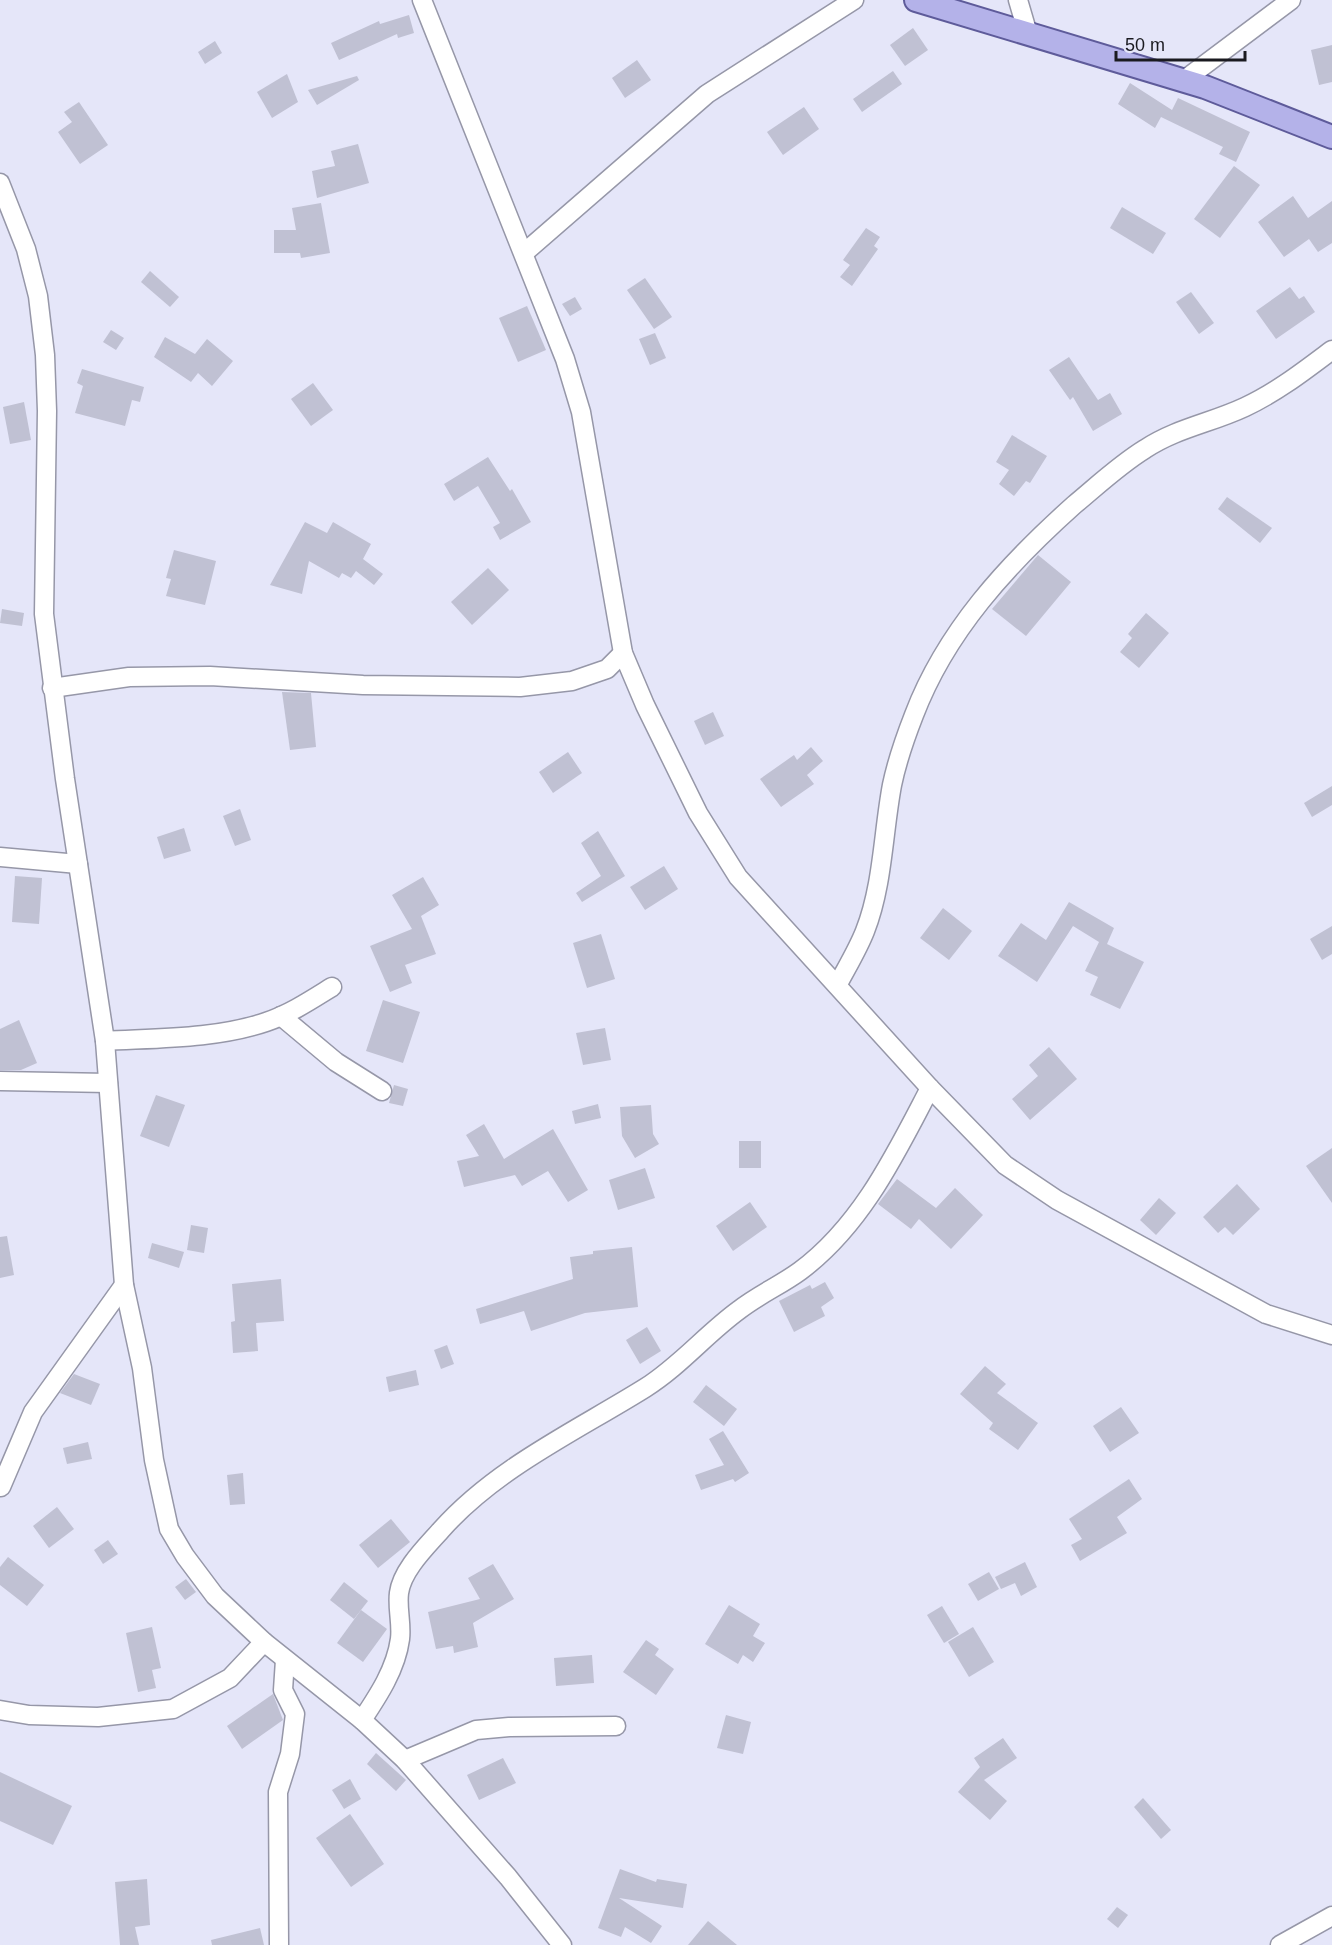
<svg xmlns="http://www.w3.org/2000/svg" width="1332" height="1945" font-family="Helvetica,sans-serif">
  <rect width="100%" height="100%" fill="#e5e6f9"/>
  <g fill="#c0c1d3">
    <polygon points="409,15 414,33 398,38 397,34 339,60 331,43 379,21 380,24"/>
    <polygon points="913,28 928,50 905,66 890,45"/>
    <polygon points="215,41 222,53 205,64 198,52"/>
    <polygon points="1332,45 1332,82 1319,85 1311,50"/>
    <polygon points="637,60 651,80 625,98 612,78"/>
    <polygon points="893,71 902,84 862,112 853,99"/>
    <polygon points="287,74 298,102 272,118 257,92"/>
    <polygon points="357,76 359,80 317,105 308,90"/>
    <polygon points="1130,83 1172,110 1178,98 1250,132 1236,162 1219,154 1223,147 1161,117 1155,128 1118,104"/>
    <polygon points="79,102 108,145 80,164 58,132 72,122 64,112"/>
    <polygon points="804,107 819,129 783,155 767,132"/>
    <polygon points="358,144 369,183 317,198 312,171 335,166 331,151"/>
    <polygon points="1234,166 1260,185 1220,238 1194,219"/>
    <polygon points="1293,196 1308,218 1332,201 1332,243 1318,252 1309,239 1284,257 1258,222"/>
    <polygon points="321,203 330,253 301,258 300,253 274,253 274,230 296,230 292,208"/>
    <polygon points="1122,207 1166,233 1153,254 1110,228"/>
    <polygon points="866,228 880,237 874,246 878,249 852,286 840,277 850,265 843,260"/>
    <polygon points="150,271 179,297 170,307 141,282"/>
    <polygon points="645,278 672,317 654,329 627,290"/>
    <polygon points="1290,287 1299,299 1304,296 1315,312 1276,339 1256,311"/>
    <polygon points="1191,292 1214,323 1199,334 1176,302"/>
    <polygon points="575,297 582,309 570,316 562,304"/>
    <polygon points="527,306 546,350 518,362 499,318"/>
    <polygon points="111,330 124,338 116,350 103,342"/>
    <polygon points="655,333 666,358 650,365 639,339"/>
    <polygon points="165,337 195,354 207,339 233,361 212,386 198,373 191,382 154,357"/>
    <polygon points="1069,357 1098,400 1110,393 1122,414 1093,431 1073,397 1070,400 1049,370"/>
    <polygon points="82,369 144,387 140,402 132,400 125,426 75,413 83,386 77,383"/>
    <polygon points="313,383 333,410 311,426 291,399"/>
    <polygon points="24,402 31,440 10,444 3,407"/>
    <polygon points="1012,435 1047,456 1030,483 1026,481 1014,496 999,484 1009,470 996,462"/>
    <polygon points="488,457 510,491 512,489 531,522 500,540 493,527 500,523 478,486 454,501 444,484"/>
    <polygon points="1227,497 1272,528 1260,543 1218,509"/>
    <polygon points="305,522 327,533 333,522 371,544 363,559 383,574 374,585 356,571 351,578 342,573 339,578 309,561 302,594 270,585"/>
    <polygon points="174,550 216,561 205,605 166,596 171,579 166,578"/>
    <polygon points="1038,555 1071,582 1026,636 992,609"/>
    <polygon points="488,568 509,590 472,625 451,602"/>
    <polygon points="2,609 24,613 22,626 0,623"/>
    <polygon points="1146,613 1169,633 1139,668 1120,652 1132,638 1128,634"/>
    <polygon points="282,692 311,693 316,747 290,750"/>
    <polygon points="713,712 724,736 705,745 694,721"/>
    <polygon points="811,747 823,761 807,775 814,784 781,807 760,779 794,755 797,760"/>
    <polygon points="568,752 582,773 553,793 539,772"/>
    <polygon points="1332,786 1332,805 1312,817 1304,803"/>
    <polygon points="240,809 251,840 235,846 223,816"/>
    <polygon points="184,828 191,851 164,859 157,837"/>
    <polygon points="598,831 625,876 582,902 576,893 601,876 581,843"/>
    <polygon points="664,866 678,889 645,910 630,887"/>
    <polygon points="15,876 42,878 39,924 12,922"/>
    <polygon points="423,877 439,905 421,916 436,954 405,965 412,983 390,992 370,946 412,929 392,895"/>
    <polygon points="1069,902 1114,928 1107,944 1144,962 1120,1009 1090,995 1098,977 1085,971 1099,942 1073,926 1037,982 998,956 1021,923 1046,940"/>
    <polygon points="943,908 972,931 949,960 920,938"/>
    <polygon points="1332,926 1332,954 1322,960 1310,939"/>
    <polygon points="601,934 615,979 587,988 573,943"/>
    <polygon points="383,1000 420,1012 403,1063 366,1051"/>
    <polygon points="19,1020 37,1063 21,1070 0,1070 0,1029"/>
    <polygon points="605,1028 611,1060 583,1065 576,1033"/>
    <polygon points="1049,1047 1077,1079 1030,1120 1012,1099 1038,1076 1029,1065"/>
    <polygon points="394,1085 408,1089 403,1106 389,1103"/>
    <polygon points="156,1095 185,1105 169,1147 140,1136"/>
    <polygon points="598,1104 601,1118 575,1124 572,1111"/>
    <polygon points="651,1105 653,1134 659,1144 635,1158 622,1136 620,1107"/>
    <polygon points="484,1124 504,1159 553,1129 588,1190 568,1202 548,1171 522,1186 515,1175 464,1187 457,1161 479,1156 466,1135"/>
    <rect x="739" y="1141" width="22" height="27"/>
    <polygon points="1332,1148 1332,1203 1306,1166"/>
    <polygon points="645,1168 655,1198 618,1210 609,1180"/>
    <polygon points="897,1179 936,1208 955,1188 983,1215 951,1249 919,1219 911,1229 878,1204"/>
    <polygon points="1237,1184 1260,1209 1233,1235 1225,1227 1218,1233 1203,1217"/>
    <polygon points="1159,1198 1176,1213 1156,1235 1140,1220"/>
    <polygon points="750,1202 767,1227 733,1251 716,1226"/>
    <polygon points="191,1225 208,1228 204,1253 187,1250"/>
    <polygon points="7,1236 14,1275 0,1278 0,1237"/>
    <polygon points="152,1243 184,1252 179,1268 148,1258"/>
    <polygon points="632,1247 638,1307 585,1313 531,1331 524,1311 480,1324 476,1309 573,1279 570,1257 593,1254 593,1251"/>
    <polygon points="281,1279 284,1321 256,1323 258,1351 233,1353 231,1322 235,1321 232,1284"/>
    <polygon points="825,1282 834,1298 821,1307 825,1316 794,1332 779,1301 810,1285 812,1289"/>
    <polygon points="647,1327 661,1351 640,1364 626,1340"/>
    <polygon points="447,1345 454,1364 441,1369 434,1350"/>
    <polygon points="985,1366 1006,1384 997,1393 1038,1423 1018,1450 989,1429 993,1423 960,1394"/>
    <polygon points="416,1370 419,1385 389,1392 386,1377"/>
    <polygon points="74,1374 100,1384 91,1405 60,1393"/>
    <polygon points="706,1385 737,1409 724,1426 693,1402"/>
    <polygon points="1121,1407 1139,1433 1110,1452 1093,1426"/>
    <polygon points="723,1431 749,1473 735,1482 733,1479 701,1490 695,1475 724,1465 709,1439"/>
    <polygon points="88,1442 92,1459 67,1464 63,1448"/>
    <polygon points="243,1473 245,1504 230,1505 227,1475"/>
    <polygon points="1129,1479 1142,1499 1117,1517 1127,1533 1080,1561 1071,1545 1082,1539 1069,1519"/>
    <polygon points="57,1507 74,1529 49,1548 33,1526"/>
    <polygon points="391,1519 410,1542 378,1568 359,1545"/>
    <polygon points="108,1540 118,1554 103,1564 94,1550"/>
    <polygon points="8,1557 44,1585 27,1606 0,1585 0,1567"/>
    <polygon points="1025,1562 1037,1587 1021,1596 1015,1583 1001,1589 995,1577"/>
    <polygon points="493,1564 514,1599 473,1623 478,1647 454,1653 453,1646 436,1649 428,1612 480,1599 468,1578"/>
    <polygon points="989,1572 999,1589 978,1601 968,1584"/>
    <polygon points="186,1579 196,1592 185,1600 175,1587"/>
    <polygon points="344,1582 368,1601 354,1619 330,1600"/>
    <polygon points="729,1605 760,1624 753,1636 765,1643 753,1662 743,1655 738,1664 705,1644"/>
    <polygon points="942,1606 959,1634 944,1643 927,1615"/>
    <polygon points="361,1610 387,1629 363,1662 337,1643"/>
    <polygon points="152,1627 161,1668 152,1670 156,1688 138,1692 126,1633"/>
    <polygon points="973,1627 994,1662 969,1677 948,1642"/>
    <polygon points="646,1640 659,1649 655,1655 674,1669 656,1695 623,1672"/>
    <polygon points="592,1655 594,1683 556,1686 554,1658"/>
    <polygon points="273,1694 283,1720 242,1749 227,1726"/>
    <polygon points="726,1715 751,1722 743,1754 717,1748"/>
    <polygon points="1003,1738 1017,1758 984,1780 1007,1801 990,1820 958,1792 980,1767 974,1758"/>
    <polygon points="376,1753 406,1780 396,1791 367,1764"/>
    <polygon points="503,1758 516,1783 479,1800 467,1775"/>
    <polygon points="0,1772 72,1806 53,1845 0,1821"/>
    <polygon points="350,1779 361,1799 344,1809 332,1790"/>
    <polygon points="1143,1798 1171,1830 1161,1839 1134,1807"/>
    <polygon points="350,1814 384,1864 351,1887 316,1838"/>
    <polygon points="620,1869 656,1882 657,1879 687,1884 683,1908 619,1898 662,1926 651,1943 625,1927 621,1937 598,1928"/>
    <polygon points="147,1879 150,1925 135,1927 139,1945 120,1945 115,1882"/>
    <polygon points="1117,1907 1128,1915 1118,1928 1107,1919"/>
    <polygon points="708,1921 737,1945 688,1945"/>
    <polygon points="260,1928 264,1945 212,1945 211,1940"/>
  </g>
  <g fill="none" stroke-linecap="round" stroke-linejoin="round">
    <g stroke="#9697a8" stroke-width="21">
      <g id="minor">
        <polyline points="422,0 565,359 581,412 623,653 645,705 698,813 738,877 930,1088 1005,1165 1057,1200 1266,1314 1332,1335"/>
        <polyline points="1018,0 1028,34"/>
        <polyline points="1183,81 1291,0"/>
        <polyline points="0,183 26,249 38,296 45,355 47,411 44,614 65,779 105,1041 124,1285 142,1368 154,1460 169,1529 185,1556 215,1596 264,1642 362,1720 405,1760 508,1877 562,1945"/>
        <polyline points="524,253 707,94 854,0"/>
        <polyline points="52,688 129,677 210,676 363,685 520,687 572,681 607,669 623,653"/>
        <polyline points="0,857 78,864"/>
        <path d="M838,984c9,-17 20,-35 27,-53 18,-46 18,-98 27,-146 5,-24 13,-47 22,-70 32,-84 93,-150 160,-210 23,-19 45,-40 71,-56 32,-21 66,-26 100,-42 32,-15 59,-36 87,-57"/>
        <polyline points="281,1016 336,1062 382,1091"/>
        <path d="M105,1041c53,-3 111,-2 161,-19 24,-8 45,-22 66,-35"/>
        <polyline points="0,1081 108,1083"/>
        <polyline points="1,1487 33,1412 124,1285"/>
        <polyline points="0,1710 29,1715 98,1717 173,1709 230,1678 264,1642"/>
        <path d="M362,1720c16,-24 34,-51 38,-81 2,-15 -3,-31 -1,-46 3,-23 27,-46 42,-63 55,-62 135,-99 204,-142 35,-22 61,-54 94,-78 19,-15 42,-25 61,-39 62,-46 96,-118 130,-183"/>
        <polyline points="405,1760 476,1730 509,1727 616,1726"/>
        <polyline points="279,1945 278,1792 290,1754 295,1714 283,1690 285,1660"/>
        <polyline points="1280,1945 1332,1916"/>
      </g>
    </g>
    <g stroke="#5e5b9a" stroke-width="26">
      <polyline id="major" points="916,0 1205,87 1332,137"/>
    </g>
    <use href="#minor" stroke="#fff" stroke-width="18"/>
    <use href="#major" stroke="#b4b2e9" stroke-width="22"/>
  </g>
  <path d="M1116 51v9h129v-9" fill="none" stroke="#1a1a20" stroke-width="3"/>
  <text x="1125" y="51" font-size="18" fill="#1a1a20" stroke="#e5e6f9" stroke-width="4.5" paint-order="stroke">50 m</text>
</svg>
